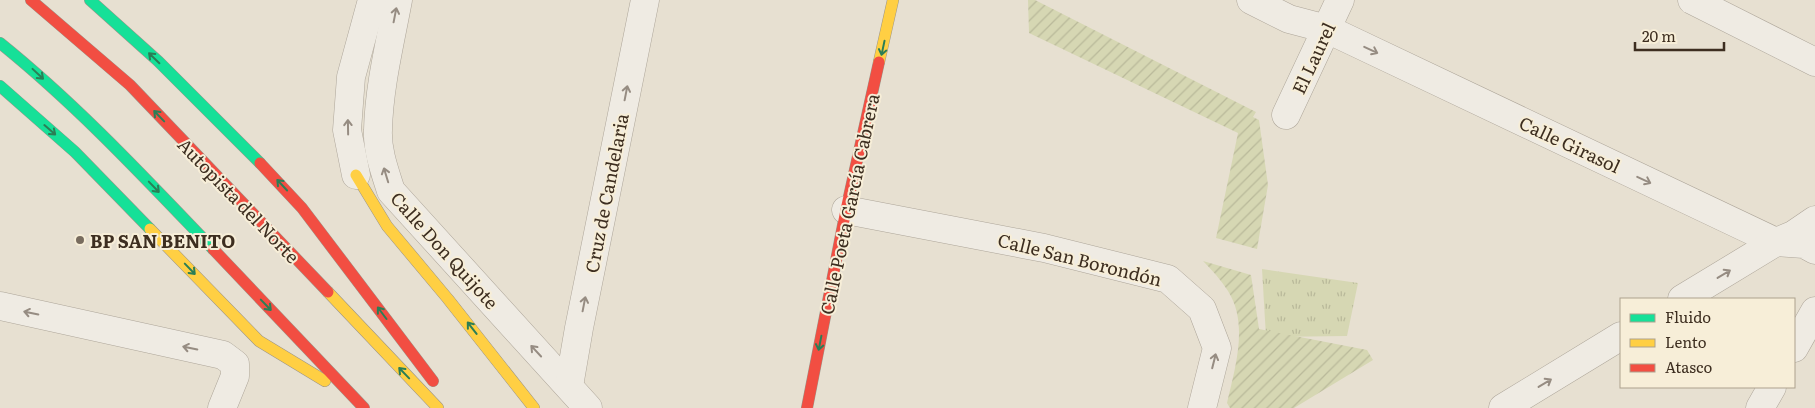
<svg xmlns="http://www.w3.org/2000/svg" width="1815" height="408" font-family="Literata,serif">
  <defs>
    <pattern id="park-tufts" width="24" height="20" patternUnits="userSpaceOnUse" patternTransform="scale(1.25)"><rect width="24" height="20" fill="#d6d7b3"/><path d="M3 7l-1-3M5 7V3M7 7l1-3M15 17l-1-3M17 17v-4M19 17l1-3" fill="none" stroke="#b9b99a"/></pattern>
    <pattern id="garden-furrows" width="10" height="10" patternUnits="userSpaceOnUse" patternTransform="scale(1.25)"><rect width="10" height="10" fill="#d6d7b3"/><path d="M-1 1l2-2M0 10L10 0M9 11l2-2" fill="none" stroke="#b9b99a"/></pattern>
  </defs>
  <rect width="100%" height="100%" fill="#e7e0d1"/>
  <polygon fill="url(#park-tufts)" points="1262,269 1358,283 1347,336 1266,337"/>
  <g fill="url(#garden-furrows)">
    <polygon points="1028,0 1035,0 1256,112 1253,117 1259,120 1268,185 1257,249 1216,238 1238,133 1029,33"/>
    <path d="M1203,261l48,14 8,54 108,21 6,10 -79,48h-64l-3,-5c8,-35 22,-79 1,-112 -7,-11 -16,-21 -25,-30z"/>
  </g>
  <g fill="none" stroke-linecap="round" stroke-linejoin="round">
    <g stroke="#ada599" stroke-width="29">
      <g id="street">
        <path d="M398,0c-8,43 -19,87 -20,130 -1,21 7,42 13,61l197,217"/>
        <polyline points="1251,0 1289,19 1327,29 1776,242 1804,244 1815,250"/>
        <polyline points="1692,0 1815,62"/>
        <polyline points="1286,115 1340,0"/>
        <polyline points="356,175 347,130 351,77 372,0"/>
        <polyline points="846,210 1044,248 1168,279 1202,309 1217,348 1202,408"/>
        <polyline points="1682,299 1776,242 1793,235 1815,220"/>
        <polyline points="0,306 223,355 235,364 235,376 222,408"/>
        <polyline points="1794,348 1815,311"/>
        <polyline points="569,386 579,328 645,0"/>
        <polyline points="1503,408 1621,336"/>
        <polyline points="1760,408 1772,387"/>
      </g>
    </g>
    <g stroke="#9c958a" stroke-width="12">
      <g id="fast">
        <polyline points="90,0 158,61 260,163"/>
        <path d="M0,43c77,62 144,134 213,206"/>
        <polyline points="0,86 75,152 150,229"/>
      </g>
    </g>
    <g stroke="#9c958a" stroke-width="12">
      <g id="slow">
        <polyline points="879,62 893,0"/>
        <polyline points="356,175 387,226 448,299 534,408"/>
        <polyline points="150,229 259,341 325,381"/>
        <polyline points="328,292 438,408"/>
      </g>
    </g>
    <g stroke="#9c958a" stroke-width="12">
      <g id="jam">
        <polyline points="31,0 130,85 328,292"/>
        <polyline points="260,163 302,208 433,381"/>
        <polyline points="213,249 364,408"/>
        <polyline points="807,408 846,210 879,62"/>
      </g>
    </g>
    <use href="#street" stroke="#efebe3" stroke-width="28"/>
    <use href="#fast" stroke="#16e098" stroke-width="11"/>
    <use href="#slow" stroke="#ffcf43" stroke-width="11"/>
    <use href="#jam" stroke="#f24e42" stroke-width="11"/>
  </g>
  <defs><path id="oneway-shaft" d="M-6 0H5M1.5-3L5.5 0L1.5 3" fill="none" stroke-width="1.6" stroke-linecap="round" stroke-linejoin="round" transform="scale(1.25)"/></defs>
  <g stroke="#968c82">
    <use href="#oneway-shaft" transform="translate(395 15) rotate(-79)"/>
    <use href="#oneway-shaft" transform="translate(1371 50) rotate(25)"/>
    <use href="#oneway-shaft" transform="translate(626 93) rotate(-79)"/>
    <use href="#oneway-shaft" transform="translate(348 127) rotate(-91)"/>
    <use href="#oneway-shaft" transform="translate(386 175) rotate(-107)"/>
    <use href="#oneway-shaft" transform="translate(1644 180) rotate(25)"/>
    <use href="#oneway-shaft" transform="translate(1724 274) rotate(-31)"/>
    <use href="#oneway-shaft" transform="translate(584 304) rotate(-79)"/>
    <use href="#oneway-shaft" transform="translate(31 313) rotate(-168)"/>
    <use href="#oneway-shaft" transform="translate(190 348) rotate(-168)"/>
    <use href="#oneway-shaft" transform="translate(536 351) rotate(-133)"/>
    <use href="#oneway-shaft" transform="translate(1214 361) rotate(-76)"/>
    <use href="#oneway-shaft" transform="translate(1545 383) rotate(-31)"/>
  </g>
  <g stroke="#2b7e56">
    <use href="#oneway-shaft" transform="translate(883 48) rotate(102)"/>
    <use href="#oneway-shaft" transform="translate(154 58) rotate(-136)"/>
    <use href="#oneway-shaft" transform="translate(38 74) rotate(43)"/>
    <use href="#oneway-shaft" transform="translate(159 116) rotate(-134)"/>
    <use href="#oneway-shaft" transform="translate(50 130) rotate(41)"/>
    <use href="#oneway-shaft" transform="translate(282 185) rotate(-133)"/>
    <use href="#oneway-shaft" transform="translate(154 187) rotate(46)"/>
    <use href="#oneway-shaft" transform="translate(190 269) rotate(46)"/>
    <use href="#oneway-shaft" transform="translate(266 305) rotate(46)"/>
    <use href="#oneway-shaft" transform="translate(382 313) rotate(-127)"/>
    <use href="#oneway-shaft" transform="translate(472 328) rotate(-128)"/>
    <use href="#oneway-shaft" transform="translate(820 343) rotate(101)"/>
    <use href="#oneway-shaft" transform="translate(404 373) rotate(-134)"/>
  </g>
  <circle fill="#786c5e" stroke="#f7eed8" stroke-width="2" cx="80" cy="240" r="5"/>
  <g text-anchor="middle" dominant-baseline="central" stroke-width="4" stroke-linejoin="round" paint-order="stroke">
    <g font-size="18" fill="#3d2e20" stroke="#f7eed8">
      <text transform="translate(1313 58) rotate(-65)">El Laurel</text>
      <text transform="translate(1570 144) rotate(25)">Calle Girasol</text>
      <text transform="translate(606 193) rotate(-79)">Cruz de Candelaria</text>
      <text transform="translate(239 200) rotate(46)">Autopista del Norte</text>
      <text transform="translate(849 204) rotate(-78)">Calle Poeta García Cabrera</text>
      <text transform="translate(445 250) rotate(48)">Calle Don Quijote</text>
      <text transform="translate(1080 259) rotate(14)">Calle San Borondón</text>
    </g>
    <g font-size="18" font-weight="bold" fill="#3d2e20" stroke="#f7eed8" text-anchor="start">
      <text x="90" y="240">BP SAN BENITO</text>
    </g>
  </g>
  <rect x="1620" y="298" width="175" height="90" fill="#f7eed8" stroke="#ada18e"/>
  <rect x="1630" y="314" width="25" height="8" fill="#16e098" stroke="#ada18e"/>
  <text x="1665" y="323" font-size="15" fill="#3d2e20">Fluido</text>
  <rect x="1630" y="339" width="25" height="8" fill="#ffcf43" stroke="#ada18e"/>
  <text x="1665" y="348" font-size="15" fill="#3d2e20">Lento</text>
  <rect x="1630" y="364" width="25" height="8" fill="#f24e42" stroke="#ada18e"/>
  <text x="1665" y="373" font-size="15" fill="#3d2e20">Atasco</text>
  <path d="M1635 42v8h89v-8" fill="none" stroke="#3d2e20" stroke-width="2.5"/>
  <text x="1642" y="42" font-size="15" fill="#3d2e20" stroke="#f7eed8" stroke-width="4" paint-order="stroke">20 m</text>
</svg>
